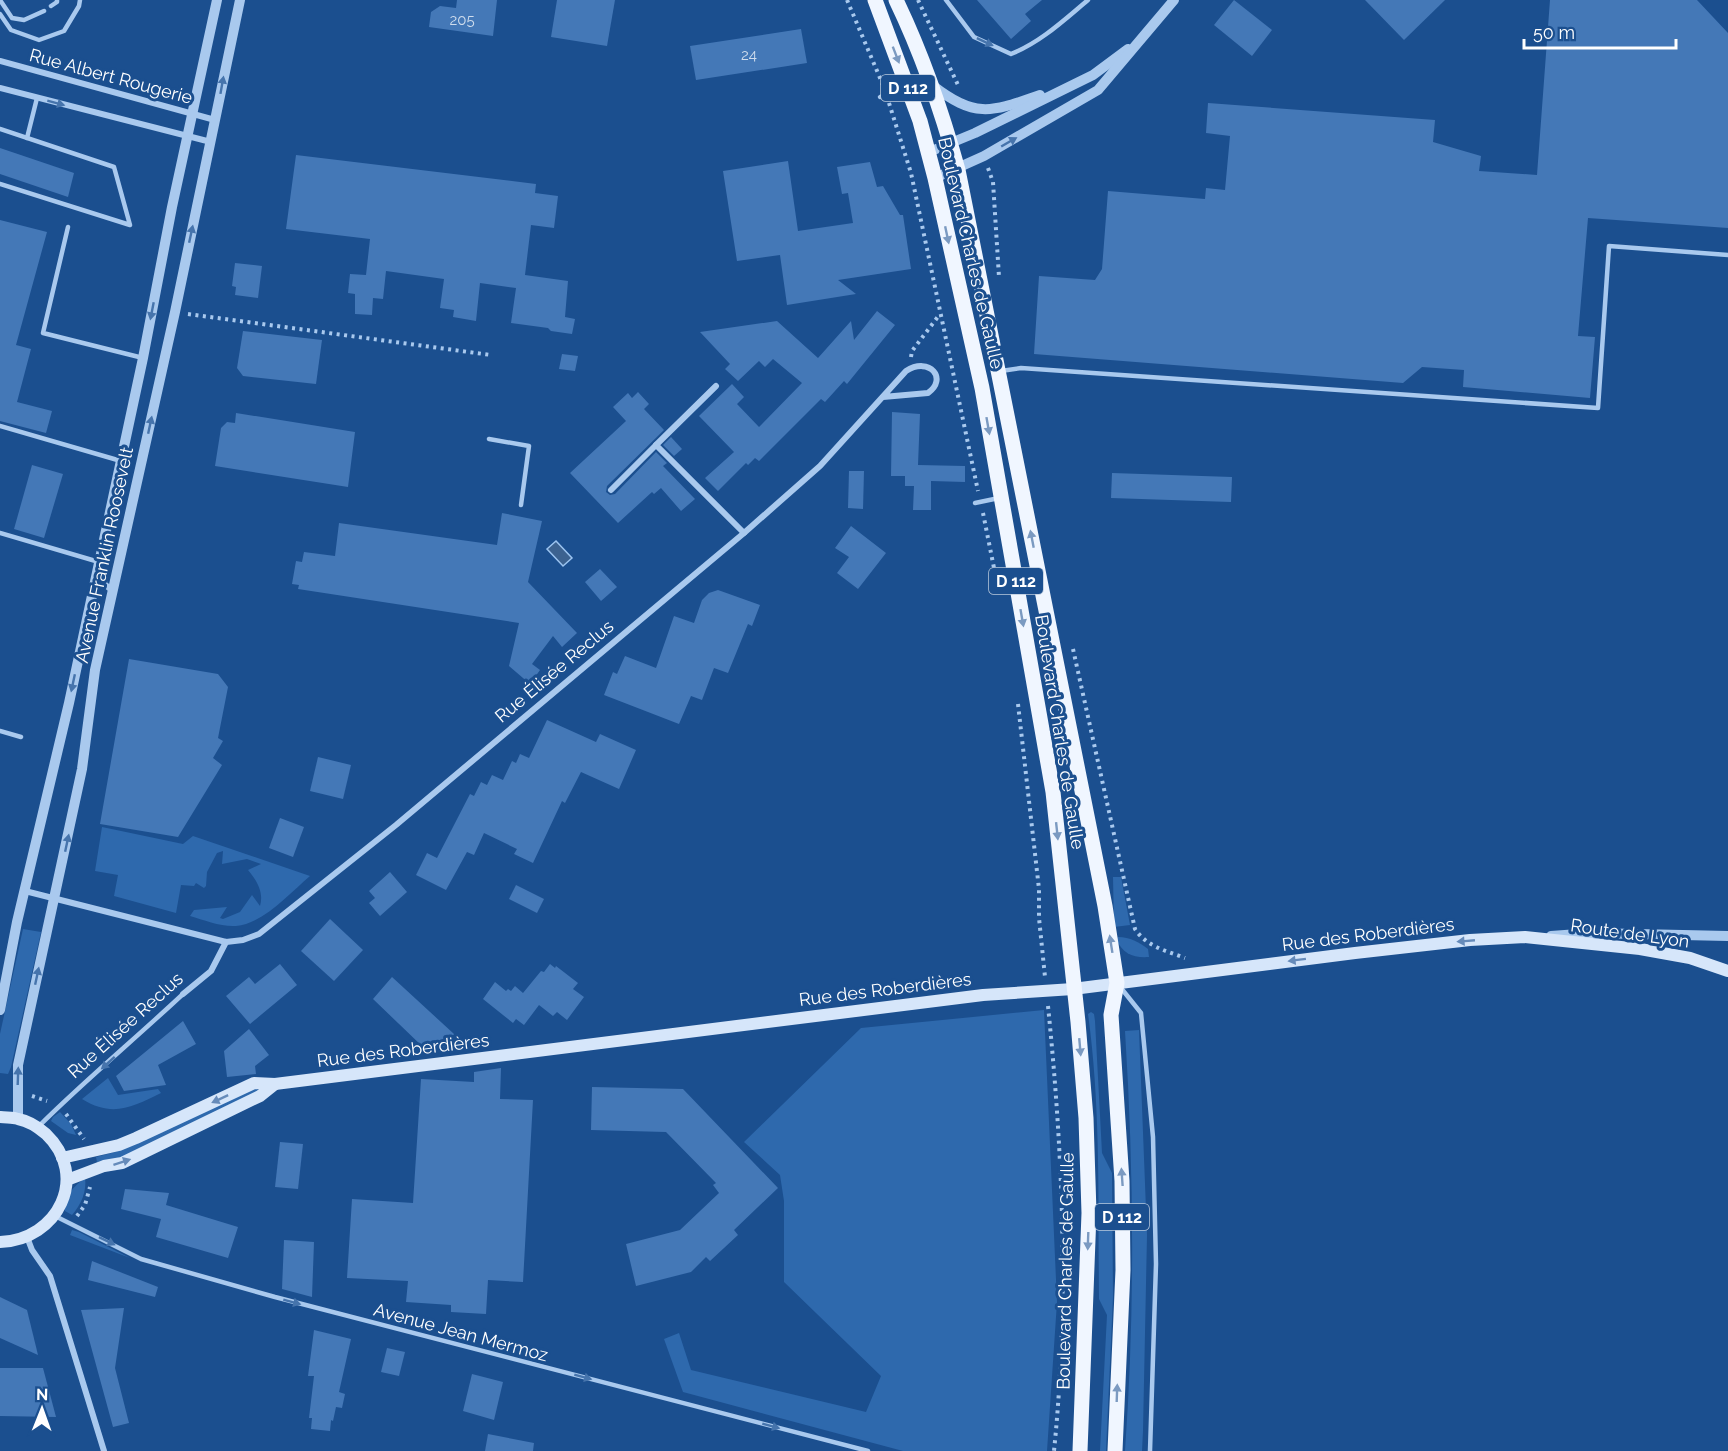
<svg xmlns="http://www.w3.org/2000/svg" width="1728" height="1451" font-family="Raleway,sans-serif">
  <rect width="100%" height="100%" fill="#1b4f8f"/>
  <g fill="#2e69ad">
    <path d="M102,827l81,17 10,-8 117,40c-20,17 -47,48 -74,50 -15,1 -32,-6 -46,-10l4,-6 33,-3 -7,11 3,1 17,-7 12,-17 8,11c4,-14 -3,-25 -12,-36l13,-6 -14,-5 -25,5 1,-13 -6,2 -10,19 -1,14 -2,2 -8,-5 -2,3 -13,-1 -5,28 -62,-17 4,-21 -23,-4z"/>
    <polygon points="1113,877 1121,877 1130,925 1114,927"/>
    <polygon points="23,929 41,932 11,1067 8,1074 0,1073 0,1034"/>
    <path d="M1118,937c12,0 21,5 30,12l1,8c-16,1 -26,-3 -33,-18z"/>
    <polygon points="1044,1010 1057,1302 1047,1451 903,1451 683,1392 664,1339 679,1333 691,1370 866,1412 881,1376 784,1282 784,1201 780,1175 744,1142 861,1028"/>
    <path d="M1091,1012l3,2 1,7 7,132 10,20 1,124 -7,154h-6l7,-136 -8,-16c-1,-95 2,-191 -11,-285z"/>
    <path d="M1139,1030l8,205 -4,196 -1,20h-17c10,-140 9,-280 0,-420z"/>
    <path d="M108,1078l10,17 40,-6 3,4c-29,14 -48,25 -79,6z"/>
    <polygon points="255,1087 259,1091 123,1157 97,1162 96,1157 115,1152"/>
    <polygon points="60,1112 71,1124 76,1135 68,1133 51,1121 53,1117"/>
    <path d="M85,1178c2,13 -4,27 -13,37l-7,-4c-3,-13 10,-26 20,-33z"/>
    <polygon points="72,1230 79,1232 130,1258 70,1235"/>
  </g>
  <polygon fill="#3c6290" stroke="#9cc4f0" stroke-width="1.5" points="556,541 572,558 563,566 547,549"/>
  <g fill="#4478b7">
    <polygon points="457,0 497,0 493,36 429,27 431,12 440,6 456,8"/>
    <polygon points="557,0 615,0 607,46 551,37"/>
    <polygon points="977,0 1042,0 1025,14 1031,21 1011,39"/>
    <polygon points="1234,0 1272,30 1252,56 1214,25"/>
    <polygon points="1365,0 1445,0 1404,40"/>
    <polygon points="1550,0 1697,0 1728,33 1728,228 1588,218 1578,336 1595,337 1590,398 1463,387 1464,370 1422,367 1403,383 1034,354 1039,276 1095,280 1102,269 1108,191 1205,199 1206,188 1225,190 1230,136 1206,133 1208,103 1435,120 1433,142 1481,156 1479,171 1537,175"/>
    <polygon points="801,29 807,63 696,80 690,46"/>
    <polygon points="0,148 74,173 68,197 0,174"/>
    <polygon points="296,155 536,184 535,193 558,196 554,228 531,225 525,275 568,281 565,317 575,319 572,334 551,331 548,328 511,323 516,288 480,283 476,321 453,317 454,310 440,308 444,279 386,271 383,299 373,298 372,315 355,314 355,294 348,293 350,274 366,275 370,239 286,229"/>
    <polygon points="788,161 798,231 853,223 848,193 842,194 837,167 870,162 877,187 883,186 900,215 903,215 911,269 838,280 856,294 787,305 780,255 737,261 723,171"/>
    <polygon points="0,220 47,232 16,345 31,349 17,402 52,411 46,433 0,421"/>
    <polygon points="235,263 262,266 258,298 235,295 236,287 232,286"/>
    <polygon points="877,311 895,325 847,384 844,381 825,402 821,399 759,461 755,458 748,465 746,463 718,491 705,478 734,452 699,416 732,384 744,397 737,404 759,427 802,383 773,359 765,367 759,361 738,381 725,369 730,364 700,332 777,321 818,358 851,321 854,340"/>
    <polygon points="243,331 322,340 316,384 243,376 237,368"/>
    <polygon points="562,354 578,356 575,371 559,369"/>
    <polygon points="638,392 649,404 644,409 664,430 607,486 606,492 610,495 615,494 656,452 667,463 663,466 695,499 681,511 661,488 654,494 652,492 618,523 570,473 626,421 613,407 628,393 632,398"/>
    <polygon points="892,412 920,414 918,465 965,466 965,482 931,481 931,510 913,510 914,486 905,486 905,476 891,476"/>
    <polygon points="236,413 355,432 348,487 215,466 221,428 227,422 235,423"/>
    <polygon points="671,437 682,449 674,456 663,445"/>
    <polygon points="32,465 63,474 44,538 14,529"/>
    <polygon points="849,471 864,471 863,509 848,508"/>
    <polygon points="1112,473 1232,477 1231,502 1111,498"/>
    <polygon points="502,513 542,521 528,582 577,633 562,647 553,636 532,664 540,670 530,684 509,666 519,623 298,589 299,585 292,584 296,561 302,562 304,552 335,556 339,523 497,545"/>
    <polygon points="851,526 886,553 858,589 837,573 849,557 835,548"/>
    <polygon points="600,569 617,587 601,601 585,582"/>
    <polygon points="718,590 760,605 752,626 748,624 728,673 714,668 702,700 691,696 679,724 604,695 613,672 617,674 625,656 656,668 674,616 694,623 702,600 709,593"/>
    <polygon points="129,659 218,674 228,687 218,738 223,741 213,758 222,765 178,837 100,824"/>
    <polygon points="547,720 596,742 600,734 636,750 619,789 581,772 565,803 562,801 533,863 514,854 517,849 484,833 474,855 467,852 446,890 416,875 427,853 437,858 470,794 474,796 481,782 487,785 492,775 503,780 512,761 516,763 520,754 529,758"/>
    <polygon points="318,757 351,765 343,799 310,791"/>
    <polygon points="280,818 304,827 293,857 269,848"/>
    <polygon points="390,872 407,892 380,916 369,903 375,898 369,891"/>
    <polygon points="516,885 544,899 537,913 509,899"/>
    <polygon points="330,919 363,950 334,981 301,951"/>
    <polygon points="280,964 297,985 250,1024 226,996 249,977 255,984"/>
    <polygon points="550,964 555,968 556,966 578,983 573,989 584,997 567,1020 557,1012 553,1016 539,1005 524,1025 516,1019 513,1023 483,999 495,982 506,991 508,989 511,991 515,986 523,993 541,971 544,972"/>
    <polygon points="392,977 454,1034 444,1049 423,1052 423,1047 373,999"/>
    <polygon points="183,1021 196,1044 158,1065 166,1085 124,1091 116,1076"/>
    <polygon points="249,1029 269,1055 255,1066 256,1074 227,1077 224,1051"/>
    <polygon points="501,1068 500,1099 533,1100 523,1282 488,1280 486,1314 451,1312 451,1305 406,1302 408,1281 347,1278 352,1199 413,1203 421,1079 474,1082 474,1072"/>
    <polygon points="592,1087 683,1089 778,1188 734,1230 738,1235 710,1261 706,1257 691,1272 636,1286 626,1244 680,1230 719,1193 713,1185 716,1183 666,1132 591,1130"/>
    <polygon points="280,1142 303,1144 298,1189 275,1187"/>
    <polygon points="125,1189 169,1193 166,1205 238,1227 228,1258 156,1237 161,1219 121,1209"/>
    <polygon points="284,1240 314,1242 312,1297 282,1289"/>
    <polygon points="92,1261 158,1287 155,1297 88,1280"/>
    <polygon points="0,1297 27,1310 38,1355 0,1338"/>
    <polygon points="124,1308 115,1368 129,1423 113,1427 81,1310"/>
    <polygon points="314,1330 351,1339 339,1392 345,1394 342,1408 336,1407 333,1421 331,1420 330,1431 311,1429 312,1418 309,1418 314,1376 308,1376"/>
    <polygon points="387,1348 405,1352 399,1376 381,1372"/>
    <polygon points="0,1368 43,1368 56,1417 0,1416"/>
    <polygon points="472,1374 503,1382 494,1420 463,1411"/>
    <polygon points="488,1434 534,1443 533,1451 485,1451"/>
  </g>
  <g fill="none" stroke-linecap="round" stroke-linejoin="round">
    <g stroke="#a9c9ee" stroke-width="4" stroke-dasharray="3 4.5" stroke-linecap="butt">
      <polyline points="847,0 883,85"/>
      <polyline points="918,0 958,85"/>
      <polyline points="889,103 911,173 978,491"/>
      <polyline points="988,168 993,182 999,277"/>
      <polyline points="188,314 491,355"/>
      <polyline points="911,357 912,351 940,314"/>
      <polyline points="983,513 995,573"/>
      <path d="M1073,649l62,280c11,17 31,22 50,29"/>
      <polyline points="1018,704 1039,889 1039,918 1045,977"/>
      <path d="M1048,1006c15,148 21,297 6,445"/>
      <polyline points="32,1096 47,1101"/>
      <polyline points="66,1114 84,1139"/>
      <polyline points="77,1216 85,1205 90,1187"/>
    </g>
    <g stroke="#a9c9ee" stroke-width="4.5">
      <polyline points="0,0 12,18 24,20 44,11"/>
      <path d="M946,0l28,37 37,17c30,-12 53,-34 77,-54"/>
      <polyline points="51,6 57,2 57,0"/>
      <polyline points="0,14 11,30 39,40 64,31 79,6 80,0"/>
      <polyline points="880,97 905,87"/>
      <polyline points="0,129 114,167 130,225 0,184"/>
      <polyline points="27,138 37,98"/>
      <polyline points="68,227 43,333 143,358"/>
      <polyline points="1001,371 1021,368 1598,408 1609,246 1728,255"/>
      <polyline points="0,426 121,461"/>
      <polyline points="489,439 529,446 521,505"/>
      <polyline points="975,503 999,498"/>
      <polyline points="0,533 99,562"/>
      <polyline points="0,731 21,737"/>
      <polyline points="1121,988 1141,1013 1153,1137 1156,1264 1150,1451"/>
      <path d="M38,1127c46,-46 97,-88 145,-133"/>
      <polyline points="55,1216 141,1259 275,1297 868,1451"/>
    </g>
    <g stroke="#a9c9ee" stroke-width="6">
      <polyline points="0,61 215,120"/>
      <polyline points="0,88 211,142"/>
      <polyline points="716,386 656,445 744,533"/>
      <polyline points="611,490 656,445"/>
      <polyline points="104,549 107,560 104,584 112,590"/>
      <path d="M25,891l201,51 17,-2 16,-6 137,-109 348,-292 76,-67 86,-95c24,-15 42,8 22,22l-45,4"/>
      <polyline points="183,994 211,971 226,942"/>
      <polyline points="27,1237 32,1250 50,1276 104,1451"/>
    </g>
    <g stroke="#a9c9ee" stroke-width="10">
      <path d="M932,85c44,34 59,27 108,10"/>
      <polyline points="929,152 975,133 1093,75 1128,49"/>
      <polyline points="935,178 984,156 1098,90 1174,0"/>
      <polyline points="1551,936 1592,933 1728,936"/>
      <polyline points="0,1010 17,922 69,703 143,358 172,207 217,0"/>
      <polyline points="18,1118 18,1065 82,769 95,670 175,312 240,0"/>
    </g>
    <g stroke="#d6e6fa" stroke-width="12">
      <path d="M0,1117c6,1 13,0 18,2 11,2 20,8 28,15 44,42 12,106 -46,108"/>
      <polyline points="62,1158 119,1145 136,1138 254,1083 275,1084 983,995 1073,989 1355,953 1470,940 1525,937 1640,949 1690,958 1728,971"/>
      <polyline points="67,1180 104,1166 122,1163 260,1096 275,1084"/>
    </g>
    <g stroke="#f0f6ff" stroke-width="15">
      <polyline points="875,0 920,121 935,178 982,388 1053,792 1078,1022 1086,1118 1089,1213 1080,1451"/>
      <path d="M896,0c26,54 46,112 62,170l147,736 12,77 -6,32 11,166 1,89 -8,181"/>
    </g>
  </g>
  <defs><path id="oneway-solid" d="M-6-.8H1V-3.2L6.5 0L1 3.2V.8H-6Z" transform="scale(1.5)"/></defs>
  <g fill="#4674ac">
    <use href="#oneway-solid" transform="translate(985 42) rotate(25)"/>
    <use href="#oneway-solid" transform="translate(222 85) rotate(-80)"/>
    <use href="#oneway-solid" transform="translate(56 103) rotate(15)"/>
    <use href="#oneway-solid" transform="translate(1009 142) rotate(-30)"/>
    <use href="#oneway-solid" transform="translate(191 234) rotate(-78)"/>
    <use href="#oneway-solid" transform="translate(152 311) rotate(101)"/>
    <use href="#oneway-solid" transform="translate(150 425) rotate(-78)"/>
    <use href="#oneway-solid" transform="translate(73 683) rotate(102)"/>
    <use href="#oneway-solid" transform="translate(67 843) rotate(-78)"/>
    <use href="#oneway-solid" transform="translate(37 976) rotate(-78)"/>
    <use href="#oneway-solid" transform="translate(108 1063) rotate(138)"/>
    <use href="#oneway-solid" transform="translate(18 1076) rotate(-88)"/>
    <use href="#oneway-solid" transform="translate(107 1241) rotate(26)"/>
    <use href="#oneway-solid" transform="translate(292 1302) rotate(15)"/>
    <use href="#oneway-solid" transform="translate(583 1377) rotate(15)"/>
    <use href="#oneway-solid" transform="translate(771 1426) rotate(15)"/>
  </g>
  <g fill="#7b9ac1">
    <use href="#oneway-solid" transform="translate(896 55) rotate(69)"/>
    <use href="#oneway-solid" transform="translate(947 235) rotate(78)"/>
    <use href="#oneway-solid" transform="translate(988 426) rotate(80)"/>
    <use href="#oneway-solid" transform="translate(1032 539) rotate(-101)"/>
    <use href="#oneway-solid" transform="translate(1022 618) rotate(80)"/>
    <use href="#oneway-solid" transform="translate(1057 831) rotate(84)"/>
    <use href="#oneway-solid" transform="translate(1111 944) rotate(-99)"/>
    <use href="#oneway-solid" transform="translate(1080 1047) rotate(85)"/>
    <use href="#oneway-solid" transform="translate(1122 1177) rotate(-94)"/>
    <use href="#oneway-solid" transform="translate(1088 1241) rotate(92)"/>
    <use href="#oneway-solid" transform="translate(1117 1393) rotate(-88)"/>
  </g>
  <g fill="#668bba">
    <use href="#oneway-solid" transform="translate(1466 941) rotate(175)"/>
    <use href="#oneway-solid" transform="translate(1297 960) rotate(173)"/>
    <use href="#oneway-solid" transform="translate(220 1099) rotate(155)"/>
    <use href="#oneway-solid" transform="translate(122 1162) rotate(-18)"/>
  </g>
  <g text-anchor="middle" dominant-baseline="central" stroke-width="6" stroke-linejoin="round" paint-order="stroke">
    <g font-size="15" fill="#d0dded">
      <text x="462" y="20">205</text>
      <text x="749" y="55">24</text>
    </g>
    <g fill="#1b4f8f" stroke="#bbcadd" stroke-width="1.5">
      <rect x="881" y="75" width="54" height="26" rx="4.5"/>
      <rect x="989" y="568" width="54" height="26" rx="4.5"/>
      <rect x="1095" y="1204" width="54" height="26" rx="4.5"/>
    </g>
    <g font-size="16" font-weight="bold" fill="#fff">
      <text x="908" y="88">D 112</text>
      <text x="1016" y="581">D 112</text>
      <text x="1122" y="1217">D 112</text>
    </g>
    <g font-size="18" fill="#fff" stroke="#1b4f8f">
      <text transform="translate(111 76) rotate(15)">Rue Albert Rougerie</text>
      <text transform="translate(971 253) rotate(77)">Boulevard Charles de Gaulle</text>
      <text transform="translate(104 555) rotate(-78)">Avenue Franklin Roosevelt</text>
      <text transform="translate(554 671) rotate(-40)">Rue Élisée Reclus</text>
      <text transform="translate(1060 732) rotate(81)">Boulevard Charles de Gaulle</text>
      <text transform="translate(1630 933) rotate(8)">Route de Lyon</text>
      <text transform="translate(1368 934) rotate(-7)">Rue des Roberdières</text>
      <text transform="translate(885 989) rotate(-7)">Rue des Roberdières</text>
      <text transform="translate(125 1025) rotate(-42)">Rue Élisée Reclus</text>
      <text transform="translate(403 1050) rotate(-7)">Rue des Roberdières</text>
      <text transform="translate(1065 1271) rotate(-89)">Boulevard Charles de Gaulle</text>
      <text transform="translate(461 1332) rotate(15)">Avenue Jean Mermoz</text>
    </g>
  </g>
  <g transform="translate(42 1409) rotate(1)" stroke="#1b4f8f" stroke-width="4.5" paint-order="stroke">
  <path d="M0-4.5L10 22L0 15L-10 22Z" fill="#ffffff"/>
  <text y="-9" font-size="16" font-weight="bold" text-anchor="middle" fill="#ffffff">N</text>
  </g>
  <path d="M1524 39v9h152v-9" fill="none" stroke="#ffffff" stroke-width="3"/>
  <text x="1533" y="39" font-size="18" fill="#ffffff" stroke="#1b4f8f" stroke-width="4.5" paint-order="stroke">50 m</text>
</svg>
